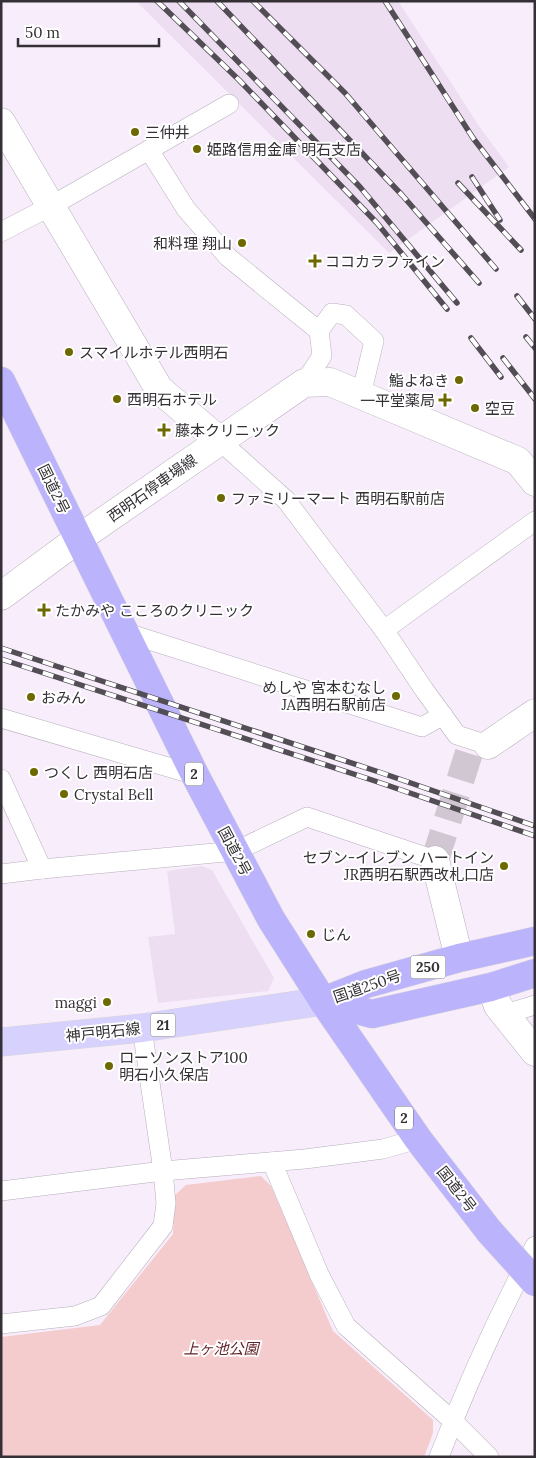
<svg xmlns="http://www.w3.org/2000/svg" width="536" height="1458" font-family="Lora,'Noto Sans JP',serif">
  <rect width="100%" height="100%" fill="#f8edfb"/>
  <g fill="#eddef2">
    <polygon points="136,1 398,1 479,126 509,167 389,253"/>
    <polygon points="202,866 212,870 274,978 268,991 158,1003 148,937 175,934 167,871"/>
  </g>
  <polygon fill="#f4cccd" points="261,1176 271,1186 333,1331 433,1420 433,1433 424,1457 1,1457 1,1337 100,1325 173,1234 175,1195 186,1185"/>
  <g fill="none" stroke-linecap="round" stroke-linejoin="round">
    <polyline stroke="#d1c7d3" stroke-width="28" stroke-dasharray="28 14" stroke-linecap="butt" points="435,860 473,740"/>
    <g stroke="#b8aebb" stroke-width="20">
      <g id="street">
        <polyline points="149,150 186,209 228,257 319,331"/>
        <polyline points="1,232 51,206 229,104"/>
        <polyline points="304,383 322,356 319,331 332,313 346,315 374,341 361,395"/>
        <polyline points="220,441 286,500 384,630 425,691 457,735 488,745"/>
        <polyline points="384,630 535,521"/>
        <polyline points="124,632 422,727 443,715"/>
        <polyline points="1,718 195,775"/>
        <polyline points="1,779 42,869"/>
        <polyline points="1,874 42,869 236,851 307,817 435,860"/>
        <polyline points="505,1014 535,1005"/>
        <polyline points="272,1162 319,1274 346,1326 453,1421 489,1457"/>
        <polyline points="1,1191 163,1171 305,1159 383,1149 418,1139"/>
        <polyline points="1,1324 75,1316 101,1306 163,1226 166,1203 163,1171 142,1028"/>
        <path d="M439,1457c28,-73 60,-143 96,-211"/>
      </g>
    </g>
    <g stroke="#b8aebb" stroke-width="29">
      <g id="secondary">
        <polyline points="1,122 159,389 220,441"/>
        <polyline points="1,596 78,539 304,383 330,382 518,461 535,482"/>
        <polyline points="488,745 535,713"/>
        <polyline points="435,860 459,958"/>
        <polyline points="491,987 498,1006 535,1052"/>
      </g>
    </g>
    <g stroke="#d6d6d7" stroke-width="29">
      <polyline id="primary" points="1,1042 142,1028 323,1001"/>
    </g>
    <g stroke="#d6d6d7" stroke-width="29">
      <g id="highway">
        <polyline points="1,381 195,775 271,919 323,1001 418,1139 489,1231"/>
        <polyline points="323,1001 366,984 459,958 535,941"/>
        <polyline points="323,1001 372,1014 491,987 535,973"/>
      </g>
    </g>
    <use href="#street" stroke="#fff" stroke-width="19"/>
    <use href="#secondary" stroke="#fff" stroke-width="28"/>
    <use href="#primary" stroke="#d7d1fe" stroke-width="28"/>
    <use href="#highway" stroke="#bcb3fd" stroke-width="28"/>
    <g stroke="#534e55" stroke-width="5.5">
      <g id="rail">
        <polyline points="157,1 239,80 377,223 447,309"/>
        <polyline points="179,1 360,187 457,303"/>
        <polyline points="217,1 402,195 479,283"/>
        <polyline points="253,1 345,93 496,269"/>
        <polyline points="385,1 473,138 535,219"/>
        <polyline points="472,177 500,220"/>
        <polyline points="458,183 521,250"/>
        <polyline points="517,296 535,319"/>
        <polyline points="526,337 535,348"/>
        <polyline points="471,338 501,377"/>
        <polyline points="503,358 535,399"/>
        <polyline points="1,648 379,772 535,826"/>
        <polyline points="1,659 375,781 535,836"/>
      </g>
    </g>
    <use href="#rail" stroke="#fff" stroke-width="4" stroke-dasharray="11" stroke-linecap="butt"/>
    <g stroke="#d6d6d7" stroke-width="29" stroke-linecap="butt">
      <polyline id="highway-bridge" points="489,1231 535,1282"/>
    </g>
    <use href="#highway-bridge" stroke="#bcb3fd" stroke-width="28"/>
  </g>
  <g fill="#6e6800" stroke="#fff" stroke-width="2">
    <circle cx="135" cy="132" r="5"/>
    <circle cx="197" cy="149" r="5"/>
    <circle cx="242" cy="243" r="5"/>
    <path d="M312.5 253.5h5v5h5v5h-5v5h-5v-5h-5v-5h5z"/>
    <circle cx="69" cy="352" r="5"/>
    <circle cx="459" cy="380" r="5"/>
    <circle cx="117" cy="399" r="5"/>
    <path d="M442.5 392.5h5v5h5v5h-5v5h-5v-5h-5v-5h5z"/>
    <circle cx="475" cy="408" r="5"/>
    <path d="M161.5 422.5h5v5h5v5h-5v5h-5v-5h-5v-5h5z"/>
    <circle cx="221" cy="498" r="5"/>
    <path d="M41.5 602.5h5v5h5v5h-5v5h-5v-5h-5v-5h5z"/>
    <circle cx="396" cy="696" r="5"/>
    <circle cx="31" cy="697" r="5"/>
    <circle cx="34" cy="772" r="5"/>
    <circle cx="64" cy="794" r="5"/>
    <circle cx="504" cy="866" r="5"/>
    <circle cx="311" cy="934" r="5"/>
    <circle cx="107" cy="1002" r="5"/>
    <circle cx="109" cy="1066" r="5"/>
  </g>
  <g text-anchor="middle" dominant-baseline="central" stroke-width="4" stroke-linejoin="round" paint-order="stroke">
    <g fill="#fff" stroke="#716e72" stroke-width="1">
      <rect x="185" y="762.5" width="18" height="23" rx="4"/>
      <rect x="410.5" y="955.5" width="35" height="23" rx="4"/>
      <rect x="150.5" y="1013.5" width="25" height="23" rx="4"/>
      <rect x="395" y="1106.5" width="18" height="23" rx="4"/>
    </g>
    <g font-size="14" font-weight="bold" fill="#343035">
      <text x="194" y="774">2</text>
      <text x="428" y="967">250</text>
      <text x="163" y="1025">21</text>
      <text x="404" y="1118">2</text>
    </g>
    <g font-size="15" fill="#343035" stroke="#fff" text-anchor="start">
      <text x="145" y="132">三仲井</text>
      <text x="207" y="149">姫路信用金庫 明石支店</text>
      <text x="232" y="243" text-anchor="end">和料理 翔山</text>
      <text x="325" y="261">ココカラファイン</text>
      <text x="79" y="352">スマイルホテル西明石</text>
      <text x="449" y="380" text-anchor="end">鮨よねき</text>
      <text x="127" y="399">西明石ホテル</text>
      <text x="435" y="400" text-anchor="end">一平堂薬局</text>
      <text x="485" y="408">空豆</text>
      <text x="175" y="430">藤本クリニック</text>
      <text x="231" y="498">ファミリーマート 西明石駅前店</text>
      <text x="55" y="610">たかみや こころのクリニック</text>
      <text x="386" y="687" text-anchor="end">めしや 宮本むなし<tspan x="386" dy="17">JA西明石駅前店</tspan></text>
      <text x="41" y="697">おみん</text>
      <text x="44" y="772">つくし 西明石店</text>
      <text x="74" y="794">Crystal Bell</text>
      <text x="494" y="857" text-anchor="end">セブン-イレブン ハートイン<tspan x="494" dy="17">JR西明石駅西改札口店</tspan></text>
      <text x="321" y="934">じん</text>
      <text x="97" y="1002" text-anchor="end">maggi</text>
      <text x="119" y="1057">ローソンストア100<tspan x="119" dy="17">明石小久保店</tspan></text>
    </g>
    <g font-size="15" fill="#343035" stroke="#fff">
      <text transform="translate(152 488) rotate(-35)">西明石停車場線</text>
      <text transform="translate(54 489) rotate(64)">国道2号</text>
      <text transform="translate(235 851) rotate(62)">国道2号</text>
      <text transform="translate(367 986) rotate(-19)">国道250号</text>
      <text transform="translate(103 1032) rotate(-6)">神戸明石線</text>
      <text transform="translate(457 1189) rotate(52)">国道2号</text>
    </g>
    <g font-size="15" font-style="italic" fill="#642329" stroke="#fff">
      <text x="221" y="1348">上ヶ池公園</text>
    </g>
  </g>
  <rect width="536" height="1458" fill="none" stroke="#343035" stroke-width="5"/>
  <path d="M18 38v8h141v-8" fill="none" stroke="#343035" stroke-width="2.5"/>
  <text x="25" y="38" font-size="15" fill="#343035" stroke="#ffffff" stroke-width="4" paint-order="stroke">50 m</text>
</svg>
